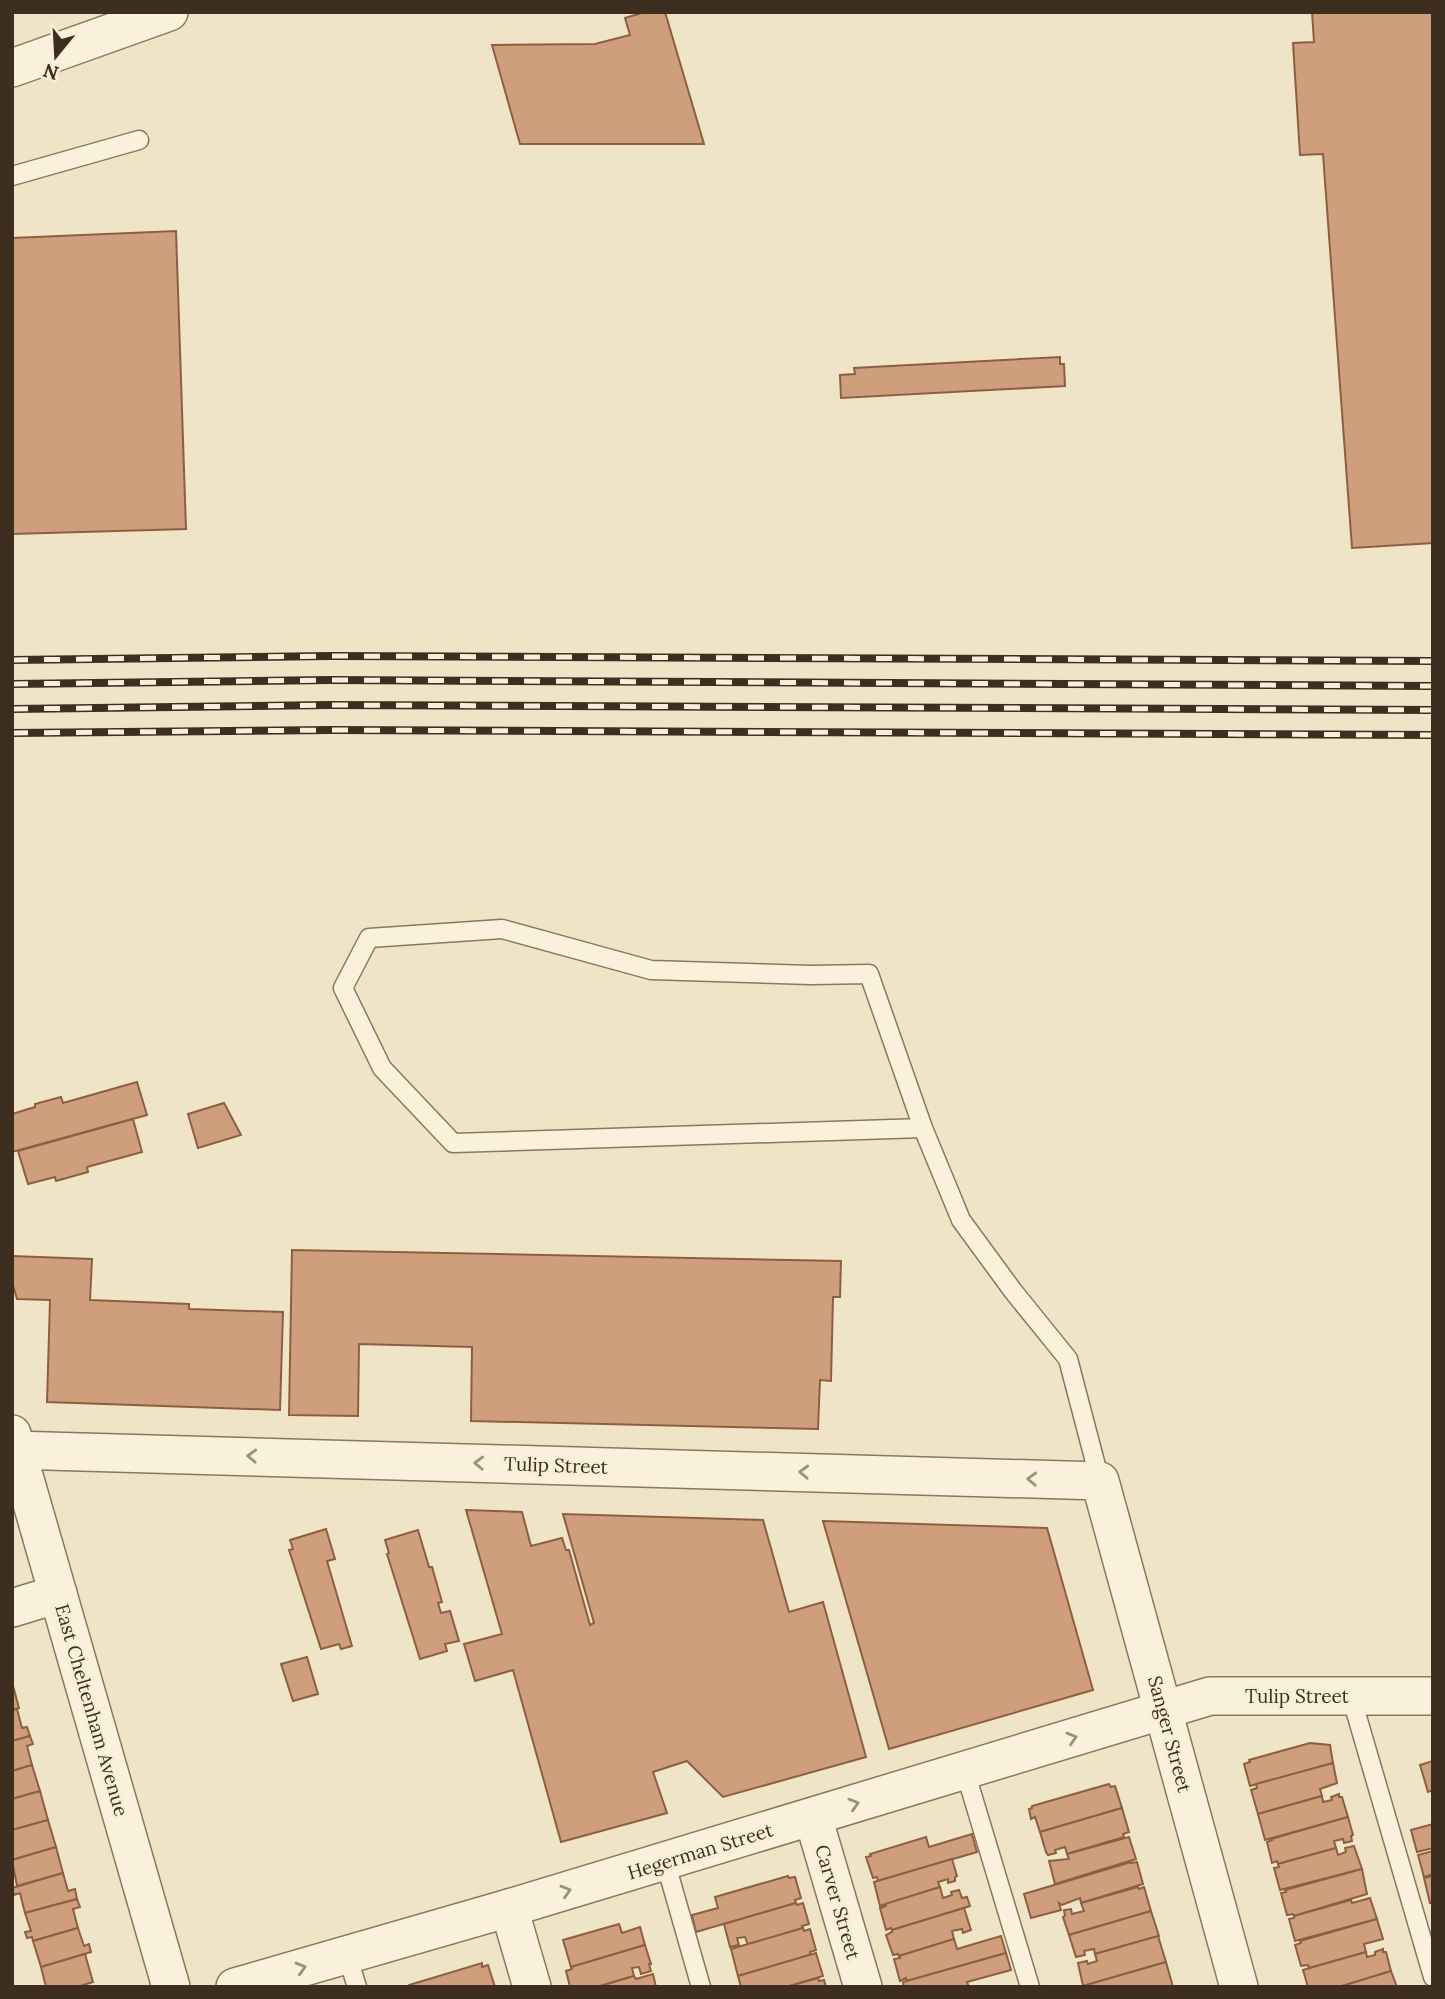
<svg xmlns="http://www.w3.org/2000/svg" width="1445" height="1999" font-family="Lora,serif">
  <rect width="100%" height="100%" fill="#f0e4c8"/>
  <g fill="#cf9f7d" stroke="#8d5f41" stroke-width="2">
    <polygon points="645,12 665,12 704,144 520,144 492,45 595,44 630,35 625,18"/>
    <polygon points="1312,12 1433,12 1433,543 1352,548 1323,154 1300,155 1293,43 1314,42"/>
    <polygon points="176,231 186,529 12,534 12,238"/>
    <polygon points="1060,357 1060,364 1064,364 1065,386 841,398 840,375 855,374 854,368"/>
    <polygon points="137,1082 147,1115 12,1152 12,1114 35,1107 35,1104 61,1097 63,1103"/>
    <polygon points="224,1103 241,1135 198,1148 188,1114"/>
    <polygon points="133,1119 142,1152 87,1167 88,1172 56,1181 55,1177 28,1184 18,1151"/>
    <polygon points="292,1250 841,1261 840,1297 833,1297 831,1381 820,1380 818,1429 471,1421 472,1347 359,1344 358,1416 289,1415"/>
    <polygon points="12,1256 92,1259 90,1300 189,1304 189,1309 283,1312 280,1410 47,1402 50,1300 17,1299 12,1282"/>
    <polygon points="466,1510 522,1512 531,1546 562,1538 566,1550 569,1550 590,1625 594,1623 563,1514 763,1520 789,1612 823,1602 866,1757 723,1797 687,1761 653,1772 667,1813 561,1842 513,1670 475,1681 464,1644 502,1634"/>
    <polygon points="823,1521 1047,1528 1093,1690 889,1749"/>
    <polygon points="326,1529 335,1559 327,1561 352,1646 341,1649 339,1644 321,1649 289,1550 293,1549 290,1540"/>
    <polygon points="418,1530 429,1567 432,1567 442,1602 438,1603 441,1613 450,1611 459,1641 445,1644 447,1651 420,1659 387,1554 389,1553 385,1540"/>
    <polygon points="307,1657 318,1694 293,1701 281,1664"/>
    <polygon points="12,1682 19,1708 12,1710"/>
    <polygon points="17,1709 22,1728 27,1727 30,1736 12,1741 12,1710"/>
    <polygon points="30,1736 33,1744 27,1746 32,1765 12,1771 12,1741"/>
    <polygon points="1310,1743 1330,1745 1333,1763 1250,1786 1244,1764 1250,1762 1249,1760"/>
    <polygon points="1433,1761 1433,1790 1428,1792 1420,1765"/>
    <polygon points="1333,1763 1337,1783 1320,1789 1322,1796 1258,1814 1251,1790 1257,1788 1256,1784"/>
    <polygon points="32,1765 40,1791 12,1799 12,1771"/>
    <polygon points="1109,1784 1111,1787 1115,1786 1122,1808 1040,1832 1035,1817 1031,1819 1029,1809 1032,1808 1032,1806"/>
    <polygon points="40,1791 48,1820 12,1830 12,1799"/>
    <polygon points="1339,1794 1339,1797 1342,1797 1348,1817 1265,1840 1258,1814 1322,1796 1323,1802 1332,1800 1331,1797"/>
    <polygon points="1122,1808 1129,1832 1123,1834 1124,1837 1067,1854 1065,1847 1055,1850 1056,1853 1048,1855 1046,1852 1040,1832"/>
    <polygon points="1348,1817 1353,1835 1351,1836 1352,1841 1344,1843 1343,1839 1334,1841 1336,1848 1278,1864 1277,1861 1272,1863 1267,1842 1272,1840 1271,1839"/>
    <polygon points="48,1820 56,1847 12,1860 12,1830"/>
    <polygon points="1433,1824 1433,1848 1417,1852 1411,1830"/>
    <polygon points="972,1834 977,1852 878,1881 877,1877 873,1878 866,1857 871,1856 870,1854 926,1837 929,1847"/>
    <polygon points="1129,1837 1136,1859 1055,1884 1049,1861 1069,1859 1067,1854"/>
    <polygon points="1354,1846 1362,1869 1280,1890 1274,1868 1279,1867 1278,1864 1336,1848 1338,1855 1346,1852 1345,1848"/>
    <polygon points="56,1847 63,1873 17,1886 12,1860"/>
    <polygon points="1433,1851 1433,1874 1424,1877 1418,1855"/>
    <polygon points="952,1859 957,1876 955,1877 955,1881 948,1883 948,1879 938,1882 940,1887 880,1906 874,1882"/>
    <polygon points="1131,1862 1131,1863 1137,1862 1143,1884 1081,1903 1080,1898 1062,1905 1059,1903 1061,1910 1031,1918 1024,1894"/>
    <polygon points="1362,1869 1367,1894 1294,1916 1293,1914 1287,1915 1281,1893 1286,1892 1285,1890"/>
    <polygon points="63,1873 68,1891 75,1889 77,1899 25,1913 20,1893 14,1895 12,1888"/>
    <polygon points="788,1876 789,1878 795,1877 801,1898 795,1900 796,1903 696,1932 692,1915 718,1908 715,1897"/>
    <polygon points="1433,1876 1433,1903 1430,1903 1424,1878"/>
    <polygon points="940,1887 943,1898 952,1895 951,1892 959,1890 962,1898 967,1897 970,1906 892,1930 891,1928 886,1930 880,1908 886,1906 885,1904"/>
    <polygon points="1138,1887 1139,1889 1144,1887 1151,1911 1069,1935 1063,1917 1065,1916 1064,1910 1071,1909 1072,1914 1084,1911 1081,1903"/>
    <polygon points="1370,1898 1377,1919 1295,1941 1289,1919 1294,1918 1294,1916 1351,1900 1352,1903"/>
    <polygon points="77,1899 80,1907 73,1909 78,1928 33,1941 32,1937 27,1938 25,1932 31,1931 25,1913"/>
    <polygon points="796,1903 797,1905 803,1903 809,1924 802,1926 803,1928 748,1945 745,1937 737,1938 739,1945 730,1947 724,1924"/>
    <polygon points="964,1908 971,1930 963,1933 962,1929 952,1931 954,1939 899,1956 898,1954 893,1955 886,1935 892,1932 892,1930"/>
    <polygon points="1151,1911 1159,1936 1095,1954 1094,1949 1084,1951 1085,1955 1076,1957 1069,1935"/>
    <polygon points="1377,1919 1383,1939 1364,1944 1366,1952 1309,1968 1308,1965 1301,1966 1295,1945 1301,1943 1300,1941"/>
    <polygon points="619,1924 622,1933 640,1927 645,1945 571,1967 563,1940"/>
    <polygon points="78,1928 84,1946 89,1944 91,1952 41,1967 33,1941"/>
    <polygon points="803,1928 804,1931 810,1929 816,1950 810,1952 810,1955 738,1976 731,1949"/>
    <polygon points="1001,1936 1006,1953 907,1981 906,1978 900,1981 894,1959 900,1958 899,1956 954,1939 957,1949"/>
    <polygon points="1158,1936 1166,1962 1083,1986 1078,1963 1087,1961 1088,1964 1097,1961 1095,1954"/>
    <polygon points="645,1945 651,1964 649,1964 651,1971 641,1974 639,1967 632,1968 634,1976 597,1987 570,1987 566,1971 572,1969 571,1967"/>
    <polygon points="1383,1949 1383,1952 1386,1952 1391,1971 1339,1987 1308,1987 1303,1970 1366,1952 1367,1957 1375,1955 1375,1952"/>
    <polygon points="816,1953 823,1976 786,1987 741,1987 738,1976"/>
    <polygon points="1006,1953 1011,1970 967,1982 969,1987 904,1987 903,1982"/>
    <polygon points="85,1954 93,1982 77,1987 46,1987 41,1967"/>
    <polygon points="1166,1962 1173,1987 1084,1987 1083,1986"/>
    <polygon points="482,1963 482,1967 488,1965 495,1987 409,1987 409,1985"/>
    <polygon points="1391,1971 1397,1987 1339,1987"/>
    <polygon points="653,1974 656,1987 597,1987 634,1976 636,1979"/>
    <polygon points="818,1978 819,1981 824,1980 826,1987 786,1987"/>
  </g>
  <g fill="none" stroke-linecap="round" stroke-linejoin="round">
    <g stroke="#8d765c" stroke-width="21">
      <g id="lane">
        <polyline points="12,176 139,140"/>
        <polyline points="923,1128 453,1143 382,1068 343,988 369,938 502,929 651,970 811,975 869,974 923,1128 961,1220 1013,1291 1068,1359 1100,1481"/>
        <polyline points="1351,1696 1433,1977"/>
        <polyline points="965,1771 1030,1987"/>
        <polyline points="665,1861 701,1987"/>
        <polyline points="347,1955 357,1987"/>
      </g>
    </g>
    <g stroke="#8d765c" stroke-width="40">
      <g id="street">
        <polyline points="12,68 169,12"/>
        <polyline points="12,1434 171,1987"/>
        <polyline points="12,1450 1100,1481 1239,1987"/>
        <polyline points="12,1608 58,1594"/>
        <polyline points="813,1817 863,1987"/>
        <polyline points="509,1908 532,1987"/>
        <polyline points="235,1987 509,1908 1210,1696 1433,1696"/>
      </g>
    </g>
    <use href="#lane" stroke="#faf1dc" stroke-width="18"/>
    <use href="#street" stroke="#faf1dc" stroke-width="37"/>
    <g stroke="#3d2e20" stroke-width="8">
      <g id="rail">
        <polyline points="12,660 331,656 1433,661"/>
        <polyline points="12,684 330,680 1433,686"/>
        <polyline points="12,709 330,705 1433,710"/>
        <polyline points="12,733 331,730 1433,735"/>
      </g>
    </g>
    <use href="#rail" stroke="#f7eed8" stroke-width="5" stroke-dasharray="16" stroke-linecap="butt"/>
  </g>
  <defs><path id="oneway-chevron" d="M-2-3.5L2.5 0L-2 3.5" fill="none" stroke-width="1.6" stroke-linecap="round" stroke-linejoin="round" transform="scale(1.75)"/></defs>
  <g stroke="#9c907e">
    <use href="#oneway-chevron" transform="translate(252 1456) rotate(-178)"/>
    <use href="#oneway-chevron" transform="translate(479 1463) rotate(-178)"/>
    <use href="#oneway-chevron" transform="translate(804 1472) rotate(-178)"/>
    <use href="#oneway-chevron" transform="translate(1032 1479) rotate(-178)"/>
    <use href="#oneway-chevron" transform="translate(1072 1738) rotate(-17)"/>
    <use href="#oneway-chevron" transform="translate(854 1804) rotate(-17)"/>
    <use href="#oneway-chevron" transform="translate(566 1891) rotate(-17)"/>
    <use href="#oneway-chevron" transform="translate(301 1968) rotate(-16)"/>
  </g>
  <g text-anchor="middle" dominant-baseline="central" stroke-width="6" stroke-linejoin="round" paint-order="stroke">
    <g font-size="19" fill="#3d2e20" stroke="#f7eed8">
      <text transform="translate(556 1465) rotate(2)">Tulip Street</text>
      <text x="1297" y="1696">Tulip Street</text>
      <text transform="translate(92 1710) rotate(74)">East Cheltenham Avenue</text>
      <text transform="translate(1170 1734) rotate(75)">Sanger Street</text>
      <text transform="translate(700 1851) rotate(-17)">Hegerman Street</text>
      <text transform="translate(838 1902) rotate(74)">Carver Street</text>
    </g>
  </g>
  <rect width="1445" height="1999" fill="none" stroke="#3d2e20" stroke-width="28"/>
  <g transform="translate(56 56) rotate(198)" stroke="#f7eed8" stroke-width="5" paint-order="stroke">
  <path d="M0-5L12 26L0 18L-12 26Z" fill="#3d2e20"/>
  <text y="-10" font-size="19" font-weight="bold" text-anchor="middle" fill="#3d2e20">N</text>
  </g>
</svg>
